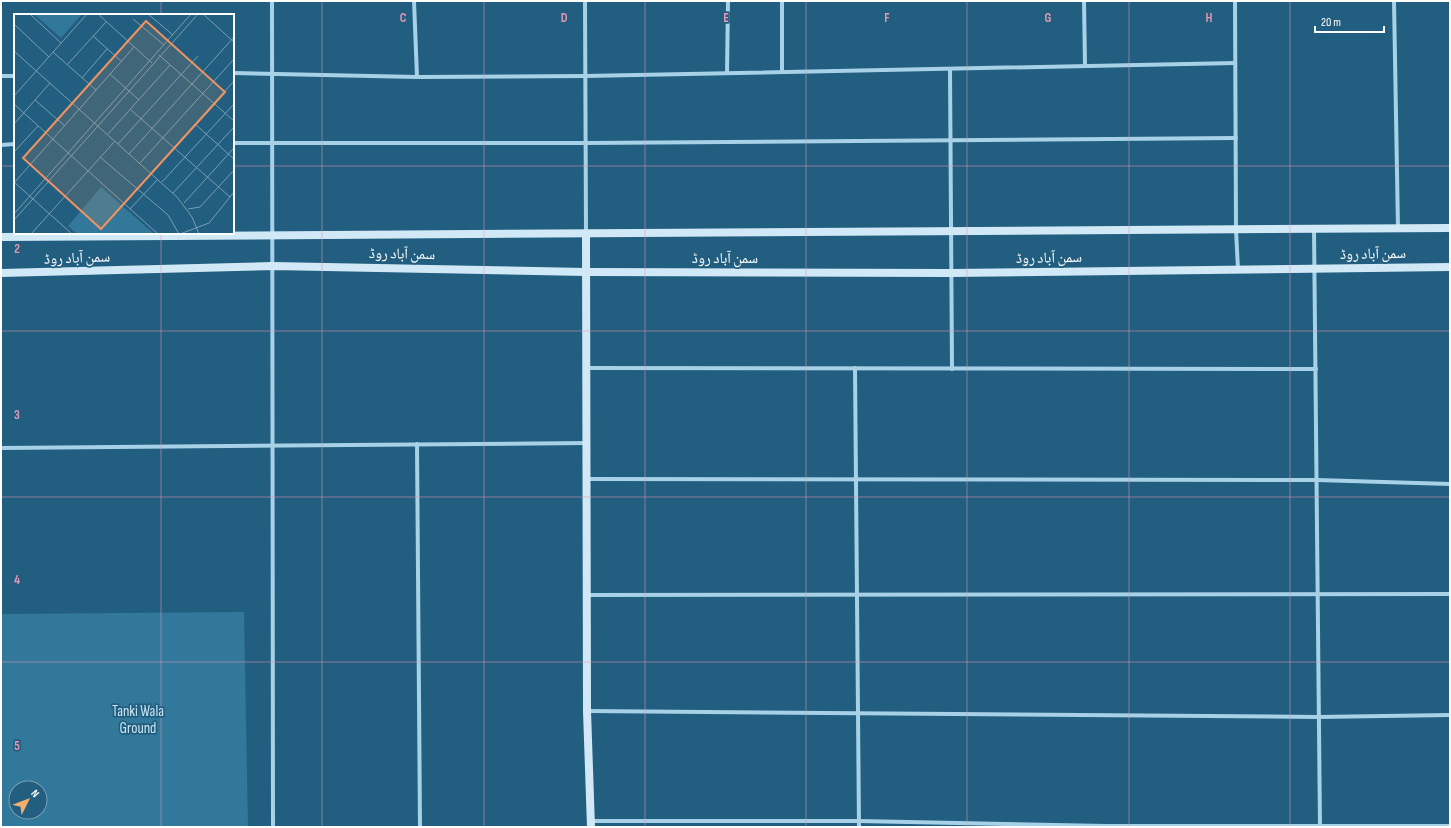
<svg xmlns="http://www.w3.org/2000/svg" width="1451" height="828" font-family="'Sofia Sans Condensed','Noto Naskh Arabic',sans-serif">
  <rect width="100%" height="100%" fill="#225e7f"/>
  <path fill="#32789b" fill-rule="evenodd" d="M244,612l4,215h-247v-213zM16,788h24v24h-24z"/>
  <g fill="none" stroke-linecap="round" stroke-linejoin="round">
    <g stroke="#a7d1e7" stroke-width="4">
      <polyline points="272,1 273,827"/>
      <polyline points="414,1 417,77"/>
      <polyline points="585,1 586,234"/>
      <polyline points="782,1 782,72"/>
      <polyline points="1084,1 1085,66"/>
      <polyline points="1235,1 1236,230 1238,269"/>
      <polyline points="1394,1 1398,229"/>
      <polyline points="950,69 952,369"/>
      <polyline points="233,73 417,77 585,76 1235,63"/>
      <polyline points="727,73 728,1"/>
      <polyline points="1,76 15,76"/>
      <polyline points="233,143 586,143 1236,138"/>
      <polyline points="1,145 15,144"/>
      <polyline points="1314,229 1320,827"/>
      <polyline points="587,368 1316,369"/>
      <polyline points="855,368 859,827"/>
      <polyline points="417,444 420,827"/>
      <polyline points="1,448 587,443"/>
      <polyline points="587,479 1317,480 1450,484"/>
      <polyline points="587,595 1450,594"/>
      <polyline points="587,711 1318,717 1450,715"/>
      <polyline points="591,821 859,821 1107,826 1450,826"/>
    </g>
    <g stroke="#d1e9f6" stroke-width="8">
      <polyline points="586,234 587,711 591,827"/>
      <polyline points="1,237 1450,228"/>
      <polyline points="1,273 272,266 586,272 951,273 1450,267"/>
    </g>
  </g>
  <path fill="none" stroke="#e497b5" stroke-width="1" stroke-opacity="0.55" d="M161,1v14M322,1v826M484,1v826M645,1v826M806,1v826M967,1v826M1129,1v826M1290,1v826M1,166h14M233,166h1217M161,233v594M1,331h1449M1,497h1449M1,662h1449"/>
  <g text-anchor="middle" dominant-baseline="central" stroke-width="3.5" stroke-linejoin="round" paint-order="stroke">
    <g font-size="15" fill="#fff" stroke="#225e7f">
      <text transform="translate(402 254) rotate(1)">سمن آباد روڈ</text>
      <text transform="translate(1373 254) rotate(-1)">سمن آباد روڈ</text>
      <text transform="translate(77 258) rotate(-2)">سمن آباد روڈ</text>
      <text x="725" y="258">سمن آباد روڈ</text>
      <text transform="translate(1049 258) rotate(-1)">سمن آباد روڈ</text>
    </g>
    <g font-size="15" fill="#cbe7f5" stroke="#225e7f">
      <text x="138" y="711">Tanki Wala<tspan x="138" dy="17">Ground</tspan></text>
    </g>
  </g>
  <g transform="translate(14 14)">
    <rect width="220" height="220" fill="#225e7f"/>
    <path d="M20,0h48l-21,24zM87,173l52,46v1h-76l-9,-8z" fill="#32789b"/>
    <path fill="none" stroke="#7a9eb2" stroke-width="1" d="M16,0l31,29M84,0l54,49M134,0l25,21M189,0l31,28M119,5l31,26M0,10l35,33M79,22l28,25M0,37l163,146 15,20 7,17M39,38l43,38M145,41l75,66M53,51l39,-43M96,60l29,26M68,64l25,-29M0,82l73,-82M21,86l30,26M0,90l144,130M116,95l100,88M0,110l36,-41M181,110l39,35M94,120l62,-69M104,130l80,-88M0,138l24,-26M115,140l105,-117M86,143l68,58 11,19M126,149l94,-104M137,159l83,-92M0,168l58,52M148,168l72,-78M0,169l120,-136M159,179l61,-66M170,189l50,-55M116,195l28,-30M174,195l12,-2 34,-37M0,200l177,-200M0,206l184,-206M17,220l84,-93M166,220l29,-11 25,-31"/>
    <path fill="#f09361" fill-opacity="0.15" stroke="#f09361" stroke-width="2" d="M132,7l79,71 -124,137 -78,-71z"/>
    <rect width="220" height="220" fill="none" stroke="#fff" stroke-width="2"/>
  </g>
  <g font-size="13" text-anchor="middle" font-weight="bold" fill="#e497b5" stroke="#225e7f" stroke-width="3.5" stroke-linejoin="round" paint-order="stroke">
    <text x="403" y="22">C</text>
    <text x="564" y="22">D</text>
    <text x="726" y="22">E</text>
    <text x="887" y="22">F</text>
    <text x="1048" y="22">G</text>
    <text x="1209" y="22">H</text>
    <text x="17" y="253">2</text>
    <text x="17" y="419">3</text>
    <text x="17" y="584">4</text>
    <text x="17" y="750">5</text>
  </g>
  <rect width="1451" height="828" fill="none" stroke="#ffffff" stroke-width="4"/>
  <g transform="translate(28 800) rotate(48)"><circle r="19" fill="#225e7f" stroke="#7a9eb2"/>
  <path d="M0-3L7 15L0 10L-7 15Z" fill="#f3ae6a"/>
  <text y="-6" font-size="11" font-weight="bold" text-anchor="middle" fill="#ffffff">N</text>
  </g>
  <path d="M1315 26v6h69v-6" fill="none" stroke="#ffffff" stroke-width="2"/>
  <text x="1321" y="26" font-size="12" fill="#ffffff" stroke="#225e7f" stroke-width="3" paint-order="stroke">20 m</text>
</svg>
